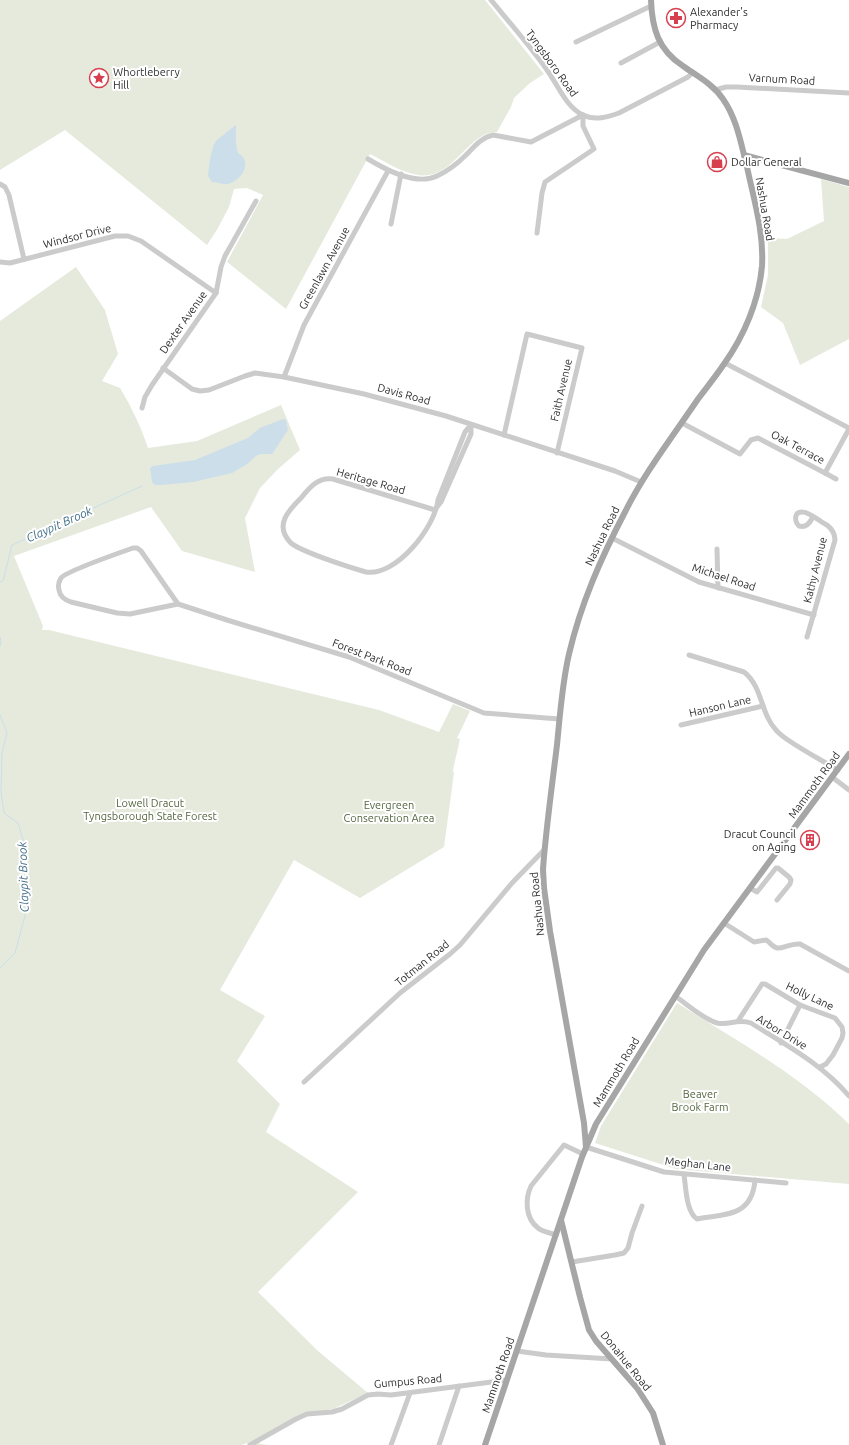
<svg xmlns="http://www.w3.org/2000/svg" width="849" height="1445" font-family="Ubuntu,sans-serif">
  <rect width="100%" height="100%" fill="#fff"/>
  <g fill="#e5eadd">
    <path d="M0,0h485l59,74 -14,9 -16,15 -3,9 -14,25c-29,-1 -44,49 -79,43 -18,-3 -32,-13 -48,-21l-84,155 -59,-47 36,-67 -16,-7 -13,1 -5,18 -11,21 -11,17 -142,-115 -65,40z"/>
    <polygon points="821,179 849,187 849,339 800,365 783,323 761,307 768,275 768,238 787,239 824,221"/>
    <path d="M76,267l29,43 13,44 -16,27 18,7c12,20 21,39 28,60l49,-7 84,-36 19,45 -22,19 -18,19 -15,30 10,54 -73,-21 -31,-44 -137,49 29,70 -1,4h7l330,80 60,22 14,-28 17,7 -13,27 3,1 -7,31 1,3 -10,74 -84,51 -66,-38 -74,130 45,26 -28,45 43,43 -14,28 92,60 -100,100 60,59 50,42 -35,16 -26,4 -50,26 3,5 8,1h-20l-1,-2 -5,2h-242v-1124z"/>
    <path d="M677,1003c59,37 122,72 172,121v60l-173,-15 -81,-26 6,-17z"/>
  </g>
  <g fill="#cbdee9">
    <path d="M236,125c0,9 -1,19 2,28 16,9 3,28 -10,31 -6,1 -11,-2 -16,-2l-4,-6c1,-10 3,-28 8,-35 1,-1 17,-14 20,-16z"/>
    <polygon points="283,419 286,420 288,430 272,454 260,454 256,456 247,464 232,473 193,482 160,485 155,485 152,482 150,468 153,466 195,460 248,438 260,428"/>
  </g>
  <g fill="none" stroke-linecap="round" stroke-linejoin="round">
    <g stroke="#cbdee9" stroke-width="1">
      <polyline points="0,582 3,581 12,545 142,486"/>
      <polyline points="0,637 1,641 0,646"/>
      <polyline points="0,715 7,733 2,753 1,791 4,813 18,823 24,843 26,895 25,916 15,953 0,968"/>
    </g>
    <g stroke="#cbcbcb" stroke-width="5">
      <path d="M491,0c19,23 39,46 56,70 11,15 19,37 36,45 12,6 25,2 36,-2l69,-36 5,-5"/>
      <polyline points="576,42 651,6"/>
      <polyline points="621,63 660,42"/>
      <polyline points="715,90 726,87 737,87 849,93"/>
      <path d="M368,159c18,11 48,27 69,17 11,-5 21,-13 29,-21 8,-8 16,-18 27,-20l38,7 52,-27"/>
      <polyline points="0,184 5,187 9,195 24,259"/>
      <polyline points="391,224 401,174"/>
      <polyline points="537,233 542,193 545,182 594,149 583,126 583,115"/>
      <polyline points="0,262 10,263 115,236 128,236 141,241 216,293"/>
      <polyline points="725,363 849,428"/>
      <polyline points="163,368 192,389 200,391 209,390 245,376 255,373 284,377 364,394 446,416 615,471 641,482"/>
      <polyline points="284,377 304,325 388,171"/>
      <polyline points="142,408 145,397 152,385 216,293 221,267 225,256 256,201"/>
      <polyline points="682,423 740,454 751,440 758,438 825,473 849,429"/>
      <polyline points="504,435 527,334 582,348 557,453"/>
      <polyline points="825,473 836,479"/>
      <polyline points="437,507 441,502 471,434 471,425"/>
      <path d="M435,510l-102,-31c-15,-2 -23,8 -32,19 -12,12 -27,27 -11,44 8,9 62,26 76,30 30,5 69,-45 72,-72l27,-68 6,-7"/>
      <polyline points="612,538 699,582 814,615"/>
      <polyline points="717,549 718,588"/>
      <path d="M178,604l-37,-53 -4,-3h-4c-11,4 -67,23 -72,30 -2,3 -3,8 -2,12 1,7 6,10 12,12l46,11 13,1 48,-10 49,16 122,37 135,56 75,6"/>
      <path d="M807,637l28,-97c0,-7 -3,-11 -8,-15 -6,-3 -18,-13 -24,-13 -9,-1 -9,9 -4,14 8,2 11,-4 14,-9"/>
      <path d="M689,655l55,17c19,15 16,41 32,58 3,4 8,7 12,10 16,11 33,20 50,30"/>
      <polyline points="681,725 763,706"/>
      <polyline points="832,777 849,790"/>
      <polyline points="750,888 757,892 776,868 778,868 789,877 791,880 790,884 777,900"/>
      <path d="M724,923l30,19 12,-2c4,2 6,7 11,8 6,1 13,-5 23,-4l49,27"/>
      <path d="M675,996c12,8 28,23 42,27 13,3 19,-5 34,0 35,22 71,41 98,73"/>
      <polyline points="738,1021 762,984 765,984 800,1005 835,1018 842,1027 843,1033 842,1038 833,1055 826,1064 820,1067"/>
      <polyline points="781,1043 800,1005"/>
      <polyline points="304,1082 400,993 450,954 460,945 512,883 544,850"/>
      <polyline points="586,1147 664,1172 786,1183"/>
      <path d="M684,1175c2,12 2,37 13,44 28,-5 55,-2 58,-39"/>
      <path d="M556,1235c-5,-2 -13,-3 -18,-7 -13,-10 -13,-29 -7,-42l33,-41 19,9"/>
      <polyline points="572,1262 615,1255 624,1253 628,1248 632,1233 642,1206"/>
      <polyline points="517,1351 546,1355 612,1359"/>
      <polyline points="250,1445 296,1419 307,1414 332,1412 342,1409 368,1395 378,1394 391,1395 507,1380"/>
      <polyline points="391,1445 410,1393"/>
      <polyline points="439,1445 459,1386"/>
    </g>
    <g stroke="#a6a6a6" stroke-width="6">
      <polyline points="744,155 849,183"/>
      <path d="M586,1147l-2,-24 -34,-192 -6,-43 -1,-19c3,-41 9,-83 14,-124 3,-30 5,-61 12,-91 12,-51 32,-96 56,-142 20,-40 48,-76 73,-113 9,-12 18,-23 26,-35 20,-28 35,-63 38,-98 2,-34 -8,-66 -15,-99 -6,-23 -10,-48 -24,-68 -10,-15 -26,-23 -40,-33 -25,-16 -31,-38 -32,-66"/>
      <polyline points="561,1220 580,1297 589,1330 596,1341 637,1388 646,1402 653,1413 663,1445"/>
      <polyline points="485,1445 582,1157 596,1124 704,950 849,754"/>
    </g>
  </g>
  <defs>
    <g id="pharmacy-ring" transform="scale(1)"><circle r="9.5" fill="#fff" stroke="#d73f4e" stroke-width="1.5"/><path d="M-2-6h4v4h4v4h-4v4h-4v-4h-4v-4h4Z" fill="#d73f4e"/></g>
    <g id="sight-ring" transform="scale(1)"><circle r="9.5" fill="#fff" stroke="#d73f4e" stroke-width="1.5"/><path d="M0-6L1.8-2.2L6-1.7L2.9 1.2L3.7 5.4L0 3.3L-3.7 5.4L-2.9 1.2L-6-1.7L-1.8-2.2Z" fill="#d73f4e"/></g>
    <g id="shop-ring" transform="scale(1)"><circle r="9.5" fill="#fff" stroke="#d73f4e" stroke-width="1.5"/><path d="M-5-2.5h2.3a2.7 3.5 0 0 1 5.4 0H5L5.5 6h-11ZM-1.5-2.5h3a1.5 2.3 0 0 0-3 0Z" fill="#d73f4e"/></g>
    <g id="building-ring" transform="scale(1)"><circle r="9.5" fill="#fff" stroke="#d73f4e" stroke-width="1.5"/><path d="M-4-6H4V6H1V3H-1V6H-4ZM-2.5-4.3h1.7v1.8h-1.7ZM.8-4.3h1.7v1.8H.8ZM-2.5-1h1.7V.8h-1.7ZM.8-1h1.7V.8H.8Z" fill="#d73f4e"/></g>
  </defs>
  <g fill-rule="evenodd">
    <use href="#pharmacy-ring" x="676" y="18"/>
    <use href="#sight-ring" x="99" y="78"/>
    <use href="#shop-ring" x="717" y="162"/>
    <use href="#building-ring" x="810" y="840"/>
  </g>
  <g text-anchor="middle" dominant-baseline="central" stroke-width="4" stroke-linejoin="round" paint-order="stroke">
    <g font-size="11" fill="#2e2e2e" stroke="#fff" text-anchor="start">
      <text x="690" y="12">Alexander's<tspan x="690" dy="13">Pharmacy</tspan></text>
      <text x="113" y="72">Whortleberry<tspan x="113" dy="13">Hill</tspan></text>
      <text x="731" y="162">Dollar General</text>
      <text x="796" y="834" text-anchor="end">Dracut Council<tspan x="796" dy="13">on Aging</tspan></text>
    </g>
    <g font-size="11" fill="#2e2e2e" stroke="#fff">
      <text transform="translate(552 63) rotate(54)">Tyngsboro Road</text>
      <text transform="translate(782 79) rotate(3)">Varnum Road</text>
      <text transform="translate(765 209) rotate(80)">Nashua Road</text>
      <text transform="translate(77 236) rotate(-14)">Windsor Drive</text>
      <text transform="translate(324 268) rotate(-61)">Greenlawn Avenue</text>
      <text transform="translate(183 322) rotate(-55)">Dexter Avenue</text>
      <text transform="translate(561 390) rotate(-77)">Faith Avenue</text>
      <text transform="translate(404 394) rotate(15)">Davis Road</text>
      <text transform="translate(798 447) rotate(28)">Oak Terrace</text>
      <text transform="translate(371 481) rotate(16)">Heritage Road</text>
      <text transform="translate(602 536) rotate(-64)">Nashua Road</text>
      <text transform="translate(815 570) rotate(-76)">Kathy Avenue</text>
      <text transform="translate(724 577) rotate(18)">Michael Road</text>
      <text transform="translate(372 657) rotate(21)">Forest Park Road</text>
      <text transform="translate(720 706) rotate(-13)">Hanson Lane</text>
      <text transform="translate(814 785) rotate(-54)">Mammoth Road</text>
      <text transform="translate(537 904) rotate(-96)">Nashua Road</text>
      <text transform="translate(422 963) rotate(-39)">Totman Road</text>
      <text transform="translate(810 996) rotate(25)">Holly Lane</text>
      <text transform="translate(782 1032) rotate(31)">Arbor Drive</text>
      <text transform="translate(616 1072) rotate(-59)">Mammoth Road</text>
      <text transform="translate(698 1164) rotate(6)">Meghan Lane</text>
      <text transform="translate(626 1361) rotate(51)">Donahue Road</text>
      <text transform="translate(498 1375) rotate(-71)">Mammoth Road</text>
      <text transform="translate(408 1381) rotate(-5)">Gumpus Road</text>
    </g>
    <g font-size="11" fill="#53663f" stroke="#fff">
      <text x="150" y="803">Lowell Dracut<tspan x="150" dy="13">Tyngsborough State Forest</tspan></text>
      <text x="389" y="805">Evergreen<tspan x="389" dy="13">Conservation Area</tspan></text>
      <text x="700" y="1094">Beaver<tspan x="700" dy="13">Brook Farm</tspan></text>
    </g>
    <g font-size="12" font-style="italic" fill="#43708a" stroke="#fff">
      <text transform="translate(59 524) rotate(-24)">Claypit Brook</text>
      <text transform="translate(23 877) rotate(-92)">Claypit Brook</text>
    </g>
  </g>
</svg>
